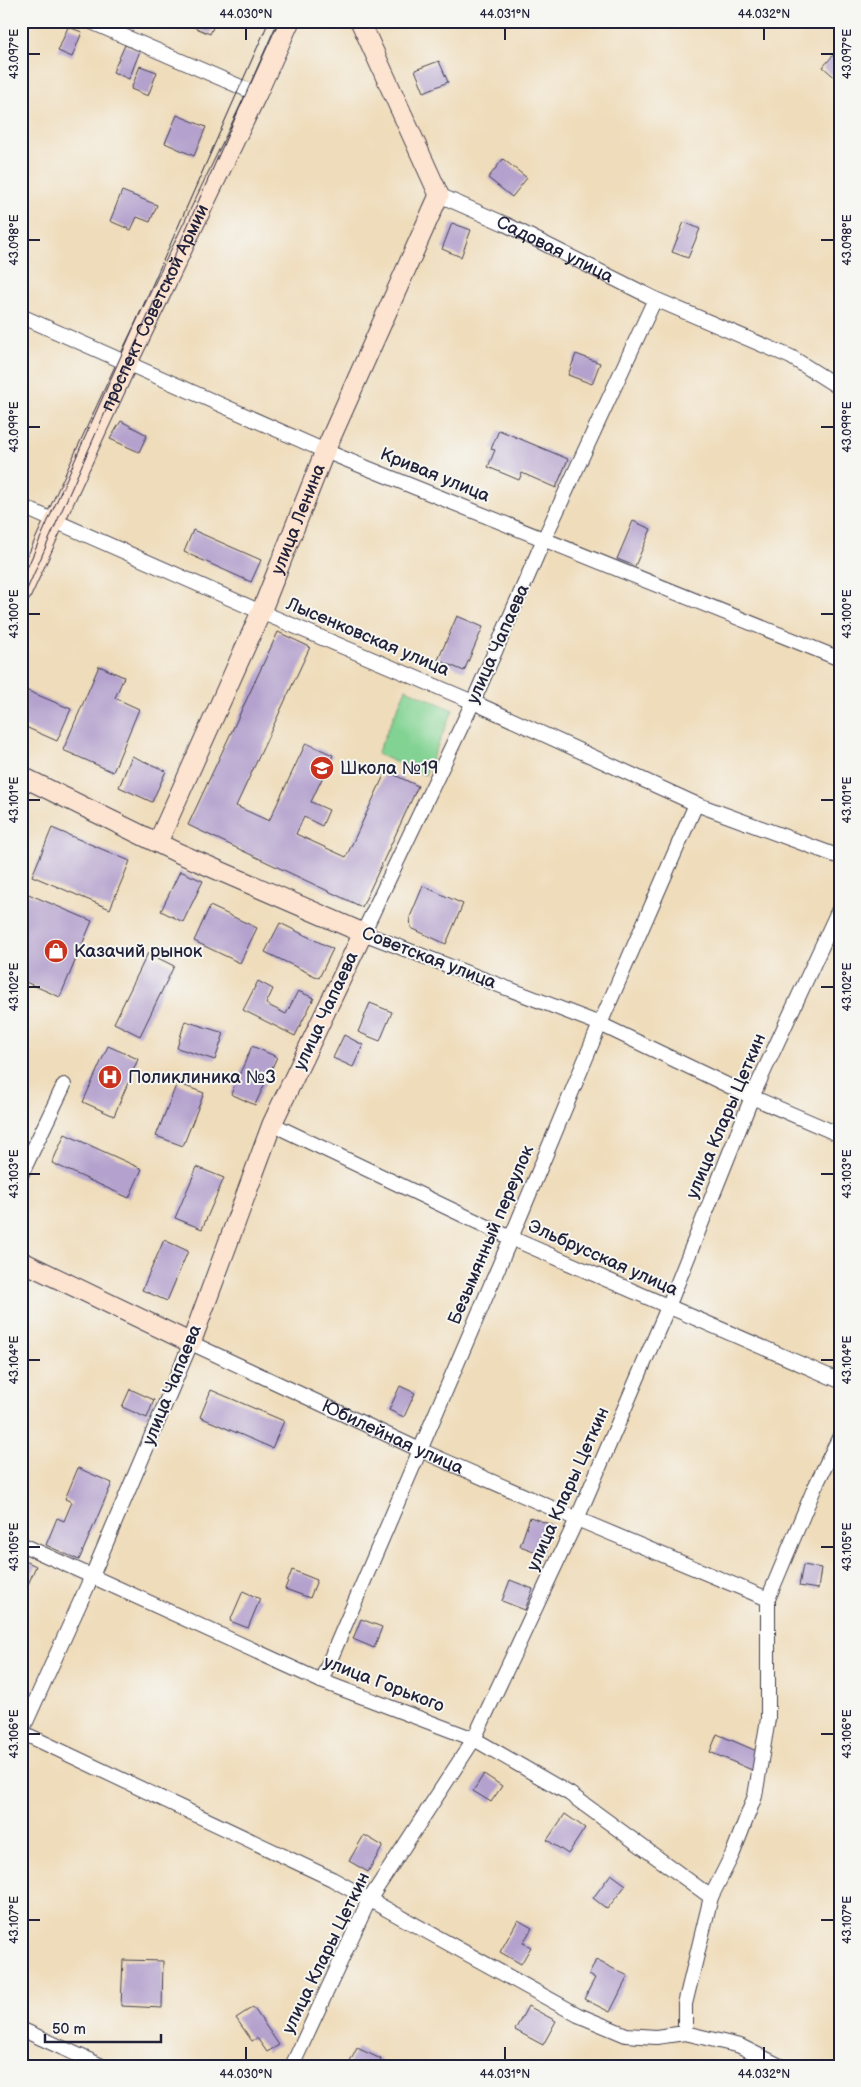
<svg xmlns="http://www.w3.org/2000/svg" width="861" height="2087" font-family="'Balsamiq Sans',sans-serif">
  <rect width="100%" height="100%" fill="#f6f6f2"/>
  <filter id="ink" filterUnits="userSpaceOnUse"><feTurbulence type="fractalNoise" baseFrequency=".02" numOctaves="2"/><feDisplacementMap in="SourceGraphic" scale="10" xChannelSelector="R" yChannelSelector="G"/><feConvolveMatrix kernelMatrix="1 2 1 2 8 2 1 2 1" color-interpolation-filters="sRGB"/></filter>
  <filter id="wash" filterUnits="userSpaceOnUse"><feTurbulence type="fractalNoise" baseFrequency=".0096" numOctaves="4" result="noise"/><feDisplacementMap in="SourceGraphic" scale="20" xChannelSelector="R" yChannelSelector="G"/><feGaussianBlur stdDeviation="1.12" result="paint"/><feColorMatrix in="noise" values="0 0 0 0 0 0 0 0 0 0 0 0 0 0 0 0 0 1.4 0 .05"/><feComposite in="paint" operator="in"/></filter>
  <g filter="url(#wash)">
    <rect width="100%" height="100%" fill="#efdcba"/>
    <polygon fill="#82d393" stroke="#527a67" points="406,689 453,710 425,775 377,754"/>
    <g id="blocks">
      <g fill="#b4a1cd">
        <polygon points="180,21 216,21 210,34"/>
        <polygon points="68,27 82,32 72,57 58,51"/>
        <polygon points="125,45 140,51 129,79 113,72"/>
        <polygon points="840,47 840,82 823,67"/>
        <polygon points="439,61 448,82 424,92 415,70"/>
        <polygon points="140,66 157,72 148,96 131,89"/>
        <polygon points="177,115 206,127 194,156 165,143"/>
        <polygon points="503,159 527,178 512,197 488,178"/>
        <polygon points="122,191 157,205 150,222 137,217 131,230 110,221"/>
        <polygon points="684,222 700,229 688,258 672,252"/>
        <polygon points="452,223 471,230 461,257 442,249"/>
        <polygon points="576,354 600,363 592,384 568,375"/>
        <polygon points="121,421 147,435 139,452 110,439"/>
        <polygon points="499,430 568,459 556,488 522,473 519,480 488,467 495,450 491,449"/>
        <polygon points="633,521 651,529 635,566 617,559"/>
        <polygon points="193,530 261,560 251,582 184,552"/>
        <polygon points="457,616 483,627 464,671 438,660"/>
        <polygon points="278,632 310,647 236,806 269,821 306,743 333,755 311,802 329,810 322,826 304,817 296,834 346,857 386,771 418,786 362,907 188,825"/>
        <polygon points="99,666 124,677 115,698 139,709 113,772 63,750"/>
        <polygon points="21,688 71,709 57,741 21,725"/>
        <polygon points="132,756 166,771 152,802 119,787"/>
        <polygon points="52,828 130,861 110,909 32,876"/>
        <polygon points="180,871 203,881 183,922 161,911"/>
        <polygon points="423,886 463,904 446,944 411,928 410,917"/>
        <polygon points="26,893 92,921 60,997 21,980 21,905"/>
        <polygon points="210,906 257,928 240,963 194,941"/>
        <polygon points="280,923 333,949 319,978 265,952"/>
        <polygon points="148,953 174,966 140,1036 114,1023"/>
        <polygon points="258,981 273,989 266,1004 286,1014 298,991 314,998 295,1036 243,1010"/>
        <polygon points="370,1003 392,1012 380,1041 358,1032"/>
        <polygon points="185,1021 224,1033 215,1060 177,1048"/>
        <polygon points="344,1035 363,1045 353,1067 333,1058"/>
        <polygon points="108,1046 138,1059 114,1116 83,1102"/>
        <polygon points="252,1046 277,1057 255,1105 231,1094"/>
        <polygon points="177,1083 204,1093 183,1146 156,1136"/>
        <polygon points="65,1134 142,1169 129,1198 52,1163"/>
        <polygon points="197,1167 224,1178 202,1229 175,1218"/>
        <polygon points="164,1240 188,1251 167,1301 142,1290"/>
        <polygon points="400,1386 415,1393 404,1417 389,1410"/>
        <polygon points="130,1389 154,1400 147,1418 122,1407"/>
        <polygon points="211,1390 284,1421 272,1448 200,1417"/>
        <polygon points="78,1468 112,1483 79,1560 46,1545 57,1518 64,1521 72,1502 65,1499"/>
        <polygon points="530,1517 552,1525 542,1554 520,1546"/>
        <polygon points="21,1559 36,1566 23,1596 21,1595"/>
        <polygon points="803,1565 821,1568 818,1589 799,1586"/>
        <polygon points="292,1570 317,1580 310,1598 285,1589"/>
        <polygon points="510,1580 533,1589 525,1610 502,1601"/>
        <polygon points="243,1591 260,1599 248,1628 230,1621"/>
        <polygon points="361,1619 382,1627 374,1648 353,1639"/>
        <polygon points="717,1734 759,1752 752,1770 710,1752"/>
        <polygon points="484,1774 502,1786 491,1802 473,1791"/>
        <polygon points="565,1814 585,1828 568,1854 547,1840"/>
        <polygon points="364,1835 383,1846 368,1872 349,1861"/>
        <polygon points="611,1874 626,1885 607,1909 593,1898"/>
        <polygon points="518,1920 532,1928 523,1943 531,1947 521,1964 500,1952"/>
        <polygon points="123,1960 163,1961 162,2008 121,2006"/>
        <polygon points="596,1960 628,1976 610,2012 584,1999 595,1978 589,1975"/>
        <polygon points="528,2006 556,2021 543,2045 515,2030"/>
        <polygon points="253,2007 279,2045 267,2052 257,2038 252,2041 236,2018"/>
        <polygon points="357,2048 381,2059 378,2066 348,2066"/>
      </g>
    </g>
  </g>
  <g filter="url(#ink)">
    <use href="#blocks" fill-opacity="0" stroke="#413e4e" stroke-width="1"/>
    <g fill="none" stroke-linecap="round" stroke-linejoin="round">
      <g stroke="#413e4e" stroke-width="16">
        <g id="street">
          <polyline points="89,21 257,94"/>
          <path id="s1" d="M439,195l66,29 150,75 136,58 49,31"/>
          <polyline points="655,299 544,539 473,702 363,933 600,1024 752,1097 840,1135"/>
          <polyline points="21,316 325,451 840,659"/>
          <polyline points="21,506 261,612 473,702 696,804 840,857"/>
          <polyline points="272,1124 511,1238 840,1381"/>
          <polyline points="21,1175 64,1085"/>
          <polyline points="21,1544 321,1681 474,1739 570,1794 711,1897"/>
          <polyline points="321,1681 511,1238 600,1024 696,804"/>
          <polyline points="21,1732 332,1879 578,2015 626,2035 656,2037 685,2033 740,2046 780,2066"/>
          <path id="s2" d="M21,1733l71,-157 99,-233 229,107 157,69 191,80"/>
          <polyline points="21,2029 102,2066"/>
          <polyline points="685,2033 685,2004 711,1897 733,1853 755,1796 768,1719 768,1599 814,1489 840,1436"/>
          <polyline points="292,2066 369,1900 474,1739 577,1519 668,1307 752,1097 840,907"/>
        </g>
      </g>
      <g stroke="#413e4e" stroke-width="21">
        <g id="secondary">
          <path id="s3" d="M21,594l106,-230 130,-270 33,-73"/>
          <polyline points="21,776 176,852 363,933 272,1124 191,1343 21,1261"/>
          <path id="s4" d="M158,842l103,-230 64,-161 114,-256 -79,-174"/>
        </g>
      </g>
      <use href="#street" stroke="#fff" stroke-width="14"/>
      <use href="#secondary" stroke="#fde4d0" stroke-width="19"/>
      <g stroke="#22223b" stroke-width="1">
        <polyline points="21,582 269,21"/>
        <polyline points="21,603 278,21"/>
      </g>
    </g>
  </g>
  <path fill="none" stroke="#22223b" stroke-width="2" d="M246,28v12M505,28v12M764,28v12M28,54h12M821,54h13M28,240h12M821,240h13M28,427h12M821,427h13M28,614h12M821,614h13M28,800h12M821,800h13M28,987h12M821,987h13M28,1174h12M821,1174h13M28,1360h12M821,1360h13M28,1547h12M821,1547h13M28,1734h12M821,1734h13M28,1920h12M821,1920h13M246,2047v13M505,2047v13M764,2047v13"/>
  <defs>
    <g id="school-disc" transform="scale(1.25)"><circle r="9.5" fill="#c8321e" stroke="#f6f6f2"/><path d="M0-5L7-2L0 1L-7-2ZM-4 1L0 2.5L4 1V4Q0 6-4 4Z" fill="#fff"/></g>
    <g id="shop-disc" transform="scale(1.25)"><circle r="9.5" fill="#c8321e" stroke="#f6f6f2"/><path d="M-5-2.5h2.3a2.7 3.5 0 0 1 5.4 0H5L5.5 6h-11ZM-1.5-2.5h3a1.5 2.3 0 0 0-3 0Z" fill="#fff"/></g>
    <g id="hospital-disc" transform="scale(1.25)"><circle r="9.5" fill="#c8321e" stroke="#f6f6f2"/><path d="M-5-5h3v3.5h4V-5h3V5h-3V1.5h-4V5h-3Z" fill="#fff"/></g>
  </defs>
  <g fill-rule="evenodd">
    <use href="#school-disc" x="322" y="768"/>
    <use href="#shop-disc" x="56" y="951"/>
    <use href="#hospital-disc" x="110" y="1077"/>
  </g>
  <g text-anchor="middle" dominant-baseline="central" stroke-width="4" stroke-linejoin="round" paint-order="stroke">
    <g font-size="18" fill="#22223b" stroke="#f6f6f2">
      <text stroke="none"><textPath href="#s1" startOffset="128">Садовая улица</textPath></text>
      <text stroke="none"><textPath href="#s3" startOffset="316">проспект Советской Армии</textPath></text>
      <text transform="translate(435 475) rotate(22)">Кривая улица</text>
      <text stroke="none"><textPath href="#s4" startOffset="352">улица Ленина</textPath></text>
      <text transform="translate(368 637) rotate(23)">Лысенковская улица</text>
      <text transform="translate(498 644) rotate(-66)">улица Чапаева</text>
      <text transform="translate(429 958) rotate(21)">Советская улица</text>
      <text transform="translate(326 1011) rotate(-65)">улица Чапаева</text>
      <text transform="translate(726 1116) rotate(-67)">улица Клары Цеткин</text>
      <text transform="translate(491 1235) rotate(-67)">Безымянный переулок</text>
      <text transform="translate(603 1258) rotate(24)">Эльбрусская улица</text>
      <text transform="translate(172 1385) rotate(-68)">улица Чапаева</text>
      <text stroke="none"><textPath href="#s2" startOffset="648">Юбилейная улица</textPath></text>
      <text transform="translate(568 1489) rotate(-66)">улица Клары Цеткин</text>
      <text transform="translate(384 1684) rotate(21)">улица Горького</text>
      <text transform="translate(326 1953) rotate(-64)">улица Клары Цеткин</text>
    </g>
    <g font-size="18" fill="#22223b" stroke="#f6f6f2" text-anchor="start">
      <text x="340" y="768">Школа №19</text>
      <text x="74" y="951">Казачий рынок</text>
      <text x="128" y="1077">Поликлиника №3</text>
    </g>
  </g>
  <rect width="861" height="2087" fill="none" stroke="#f6f6f2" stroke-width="55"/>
  <path d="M45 2034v8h116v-8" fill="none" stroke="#22223b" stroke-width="2.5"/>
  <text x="52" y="2034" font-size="15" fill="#22223b" stroke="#f6f6f2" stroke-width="4" paint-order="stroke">50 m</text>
  <rect x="28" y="28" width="806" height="2032" fill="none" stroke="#22223b" stroke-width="2"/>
  <g font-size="12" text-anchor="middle" fill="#22223b">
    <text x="246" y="18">44.030°N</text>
    <text x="505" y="18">44.031°N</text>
    <text x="764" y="18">44.032°N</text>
    <text transform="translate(847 54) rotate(-90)" y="4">43.097°E</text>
    <text transform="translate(14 54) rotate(-90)" y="4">43.097°E</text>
    <text transform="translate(847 240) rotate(-90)" y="4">43.098°E</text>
    <text transform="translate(14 240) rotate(-90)" y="4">43.098°E</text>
    <text transform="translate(14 427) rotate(-90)" y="4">43.099°E</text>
    <text transform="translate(847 427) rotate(-90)" y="4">43.099°E</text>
    <text transform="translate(14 614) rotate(-90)" y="4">43.100°E</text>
    <text transform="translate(847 614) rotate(-90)" y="4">43.100°E</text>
    <text transform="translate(847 800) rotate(-90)" y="4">43.101°E</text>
    <text transform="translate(14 800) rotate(-90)" y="4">43.101°E</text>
    <text transform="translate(847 987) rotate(-90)" y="4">43.102°E</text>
    <text transform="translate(14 987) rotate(-90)" y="4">43.102°E</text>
    <text transform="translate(847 1174) rotate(-90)" y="4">43.103°E</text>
    <text transform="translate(14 1174) rotate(-90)" y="4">43.103°E</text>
    <text transform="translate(847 1360) rotate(-90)" y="4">43.104°E</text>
    <text transform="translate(14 1360) rotate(-90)" y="4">43.104°E</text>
    <text transform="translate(14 1547) rotate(-90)" y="4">43.105°E</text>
    <text transform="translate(847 1547) rotate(-90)" y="4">43.105°E</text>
    <text transform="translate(847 1734) rotate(-90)" y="4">43.106°E</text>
    <text transform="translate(14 1734) rotate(-90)" y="4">43.106°E</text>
    <text transform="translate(847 1920) rotate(-90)" y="4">43.107°E</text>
    <text transform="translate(14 1920) rotate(-90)" y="4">43.107°E</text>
    <text x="246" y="2078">44.030°N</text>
    <text x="505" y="2078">44.031°N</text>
    <text x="764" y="2078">44.032°N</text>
  </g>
</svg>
